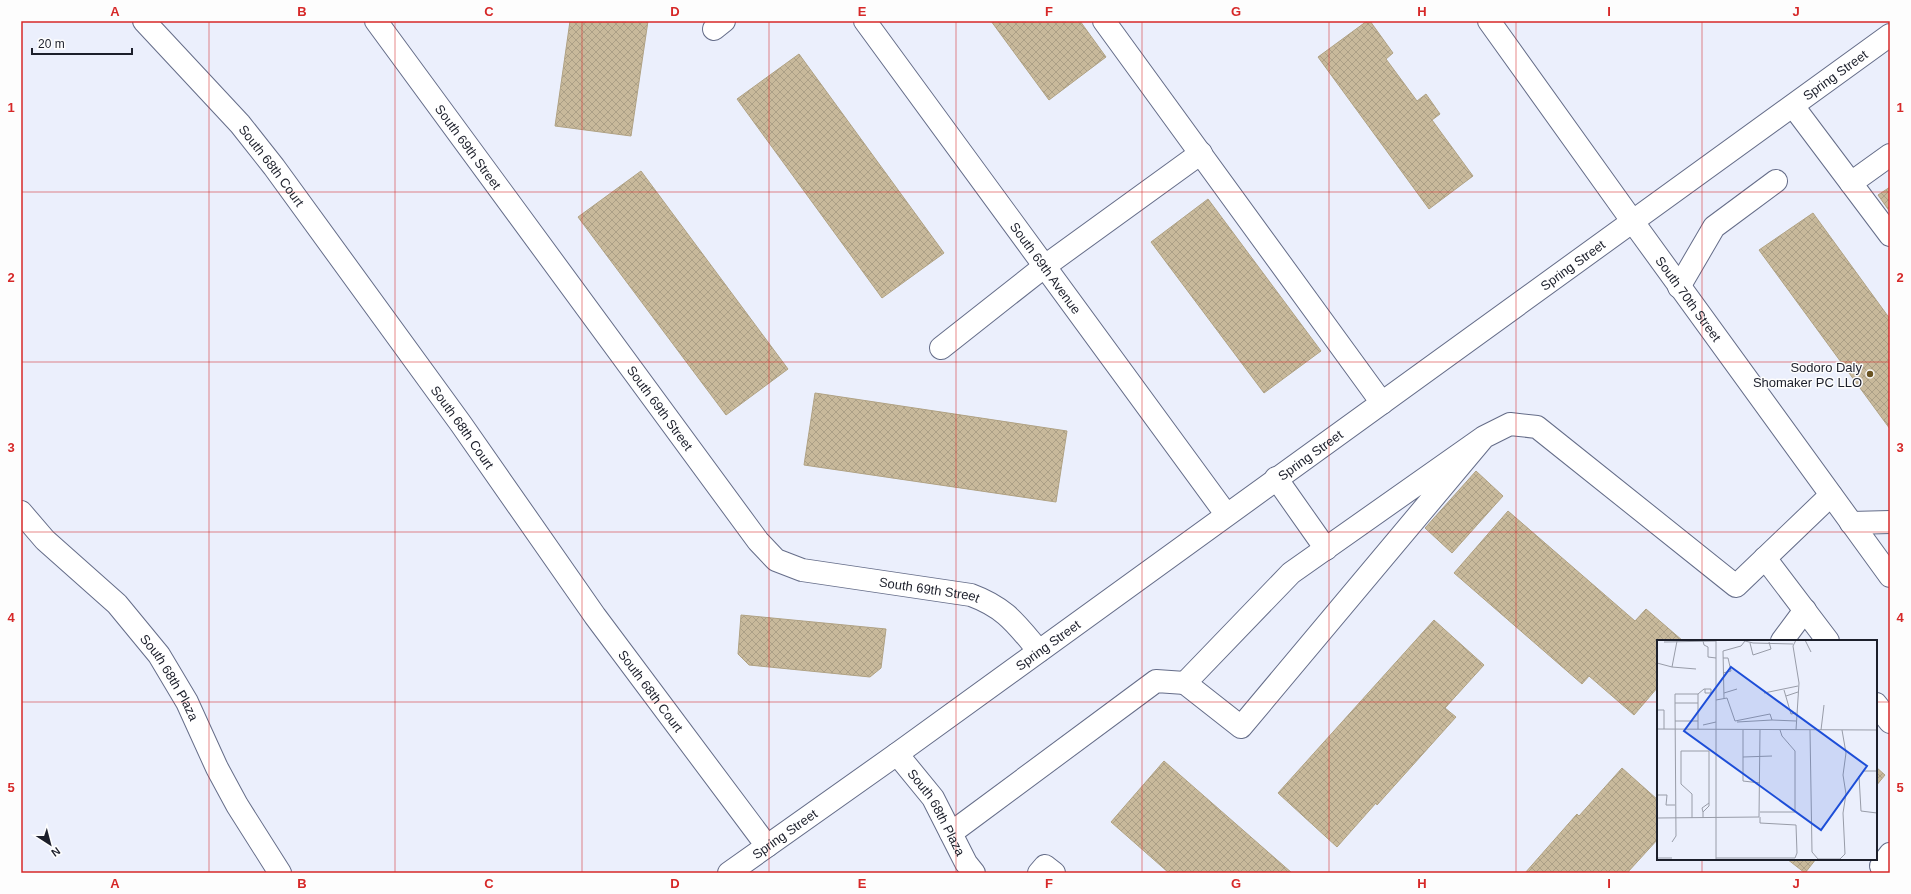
<svg xmlns="http://www.w3.org/2000/svg" width="1911" height="894" font-family="Arial,sans-serif">
  <defs>
    <pattern id="building-cross-hatch" width="8" height="8" patternUnits="userSpaceOnUse"><rect width="8" height="8" fill="#c8b99b"/><path d="M0 0l8 8M0 8l8-8" fill="none" stroke="#ab9f86"/></pattern>
  </defs>
  <rect width="100%" height="100%" fill="#ebeffc"/>
  <g fill="url(#building-cross-hatch)" stroke="#b0a284">
    <polygon points="570,21 648,21 631,136 555,126"/>
    <polygon points="991,21 1080,21 1106,57 1049,100"/>
    <polygon points="1367,21 1370,21 1393,53 1386,59 1417,101 1426,94 1440,114 1432,120 1473,176 1429,209 1318,57"/>
    <polygon points="799,54 944,253 882,298 737,99"/>
    <polygon points="641,171 788,369 726,415 578,217"/>
    <polygon points="1890,187 1890,212 1878,195"/>
    <polygon points="1208,199 1321,351 1264,393 1151,242"/>
    <polygon points="1813,213 1890,319 1890,429 1759,250"/>
    <polygon points="815,393 1067,431 1056,502 804,465"/>
    <polygon points="1476,471 1503,496 1452,553 1425,528"/>
    <polygon points="1508,511 1635,621 1646,609 1683,641 1658,641 1658,687 1634,715 1589,676 1582,684 1454,573"/>
    <polygon points="741,615 886,629 881,668 870,677 749,665 738,654"/>
    <polygon points="1434,620 1484,665 1445,708 1456,717 1377,805 1376,803 1337,847 1278,793"/>
    <polygon points="1164,761 1292,873 1169,873 1111,822"/>
    <polygon points="1876,767 1885,775 1876,786"/>
    <polygon points="1622,768 1658,800 1658,839 1627,873 1525,873 1577,814 1579,816"/>
    <polygon points="1787,859 1816,859 1805,873"/>
  </g>
  <g fill="none" stroke-linecap="round" stroke-linejoin="round">
    <g stroke="#656d89" stroke-width="24">
      <g id="minor">
        <path id="s1" d="M144,21l96,103 34,43 187,257 134,192 172,230"/>
        <path id="s2" d="M376,21l382,520 18,19 26,10 169,25c35,13 45,29 68,56"/>
        <path id="s3" d="M865,21l361,493"/>
        <polyline points="1104,21 1382,403"/>
        <path id="s4" d="M1489,21l144,201 257,354"/>
        <polyline points="714,29 724,21"/>
        <polyline points="1793,106 1890,235"/>
        <polyline points="1851,183 1890,155"/>
        <polyline points="1679,287 1714,227 1776,181"/>
        <polyline points="941,348 1045,266 1201,153"/>
        <polyline points="1484,437 1291,573 1185,683 1241,727 1484,437 1510,424 1537,427 1736,586 1831,495"/>
        <polyline points="1276,478 1326,549"/>
        <path id="s5" d="M21,512l24,28 72,64 42,51 28,47 30,66 20,37 43,68"/>
        <polyline points="1851,523 1890,522"/>
        <polyline points="1765,558 1828,641"/>
        <polyline points="1782,641 1805,610"/>
        <polyline points="1876,704 1890,722"/>
        <path id="s6" d="M897,754l36,44 33,65 8,10"/>
        <polyline points="951,833 1156,681 1185,683"/>
        <path id="s7" d="M729,873l168,-119 993,-719"/>
        <polyline points="1039,873 1045,866 1054,873"/>
        <polyline points="1889,873 1881,866 1890,854"/>
      </g>
    </g>
    <use href="#minor" stroke="#fff" stroke-width="22"/>
  </g>
  <path fill="none" stroke="#d62828" stroke-width="1" stroke-opacity="0.55" d="M209,21v852M395,21v852M582,21v852M769,21v852M956,21v852M1142,21v852M1329,21v852M1516,21v852M1702,21v620M21,192h1869M21,362h1869M21,532h1869M21,702h1637M1876,702h14M1702,859v14"/>
  <circle fill="#6a5423" stroke="#fdfdfd" stroke-width="1.5" cx="1870" cy="374" r="4"/>
  <g text-anchor="middle" dominant-baseline="central" stroke-width="3" stroke-linejoin="round" paint-order="stroke">
    <g font-size="13" fill="#1c1f2b" stroke="#fdfdfd">
      <text stroke="none"><textPath href="#s7" startOffset="1364">Spring Street</textPath></text>
      <text stroke="none"><textPath href="#s2" startOffset="156">South 69th Street</textPath></text>
      <text stroke="none"><textPath href="#s1" startOffset="193">South 68th Court</textPath></text>
      <text stroke="none"><textPath href="#s7" startOffset="1040">Spring Street</textPath></text>
      <text stroke="none"><textPath href="#s3" startOffset="306">South 69th Avenue</textPath></text>
      <text stroke="none"><textPath href="#s4" startOffset="342">South 70th Street</textPath></text>
      <text stroke="none"><textPath href="#s2" startOffset="480">South 69th Street</textPath></text>
      <text stroke="none"><textPath href="#s1" startOffset="517">South 68th Court</textPath></text>
      <text stroke="none"><textPath href="#s7" startOffset="716">Spring Street</textPath></text>
      <text stroke="none"><textPath href="#s2" startOffset="828">South 69th Street</textPath></text>
      <text stroke="none"><textPath href="#s7" startOffset="392">Spring Street</textPath></text>
      <text stroke="none"><textPath href="#s5" startOffset="224">South 68th Plaza</textPath></text>
      <text stroke="none"><textPath href="#s1" startOffset="841">South 68th Court</textPath></text>
      <text stroke="none"><textPath href="#s6" startOffset="71">South 68th Plaza</textPath></text>
      <text stroke="none"><textPath href="#s7" startOffset="68">Spring Street</textPath></text>
    </g>
    <g font-size="13" fill="#1c1f2b" stroke="#fdfdfd" text-anchor="end">
      <text x="1862" y="367">Sodoro Daly<tspan x="1862" dy="15">Shomaker PC LLO</tspan></text>
    </g>
  </g>
  <g transform="translate(1657 640)">
    <rect width="220" height="220" fill="#ebeffc"/>
    <path fill="none" stroke="#989ca8" stroke-width="1" d="M84,0l12,3 40,1M139,0l-3,6 6,37 -3,47M148,0l6,12M20,1l-5,26 24,2M46,1l1,4 4,2v10l8,1M7,2l52,-1M93,3l3,12 18,-6 -2,-7M0,23l15,4M66,33l8,-2 -3,-13h-5M127,50l7,24 5,-1M67,53l13,-4M107,53l34,-7M41,54l6,-5h7v4h-6v-4M129,56l12,-4M67,59l-1,-48 18,-5 4,-5M59,60l11,-2 8,23 35,-7 2,6 -35,2M41,63h-23v-9h23v35M0,70h7v19M115,80l24,1M18,81h23M46,85l13,-3M0,89l220,1M86,90v51l17,2M153,90l2,122 6,7h22l5,-5 -2,-41 3,-19 -3,-19 3,-22 -4,-23M164,90l3,-25M86,117l29,-1M220,131h-13l-5,5 2,35 16,2M0,155h10l-1,10h9M46,172l-1,-4 7,-5M103,172h35v-61l-13,-15 -2,-6M0,178l102,-1 1,-87M35,178v-24l-11,-10v-33h28v55l-6,6v6M15,202l4,-6 -1,-133M0,218h15M59,218h79l2,-5 -1,-28 -36,-2v-6M59,220v-220"/>
    <path fill="#1d4ed8" fill-opacity="0.15" stroke="#1d4ed8" stroke-width="2" d="M74,27l136,99 -46,64 -137,-99z"/>
    <rect width="220" height="220" fill="none" stroke="#1c1f2b" stroke-width="2"/>
  </g>
  <rect width="1911" height="894" fill="none" stroke="#fdfdfd" stroke-width="44"/>
  <g transform="translate(50 844) rotate(144)" stroke="#fdfdfd" stroke-width="3" paint-order="stroke">
  <path d="M0-3L7 15L0 10L-7 15Z" fill="#1c1f2b"/>
  <text y="-6" font-size="11" font-weight="bold" text-anchor="middle" fill="#1c1f2b">N</text>
  </g>
  <path d="M32 48v6h100v-6" fill="none" stroke="#1c1f2b" stroke-width="2"/>
  <text x="38" y="48" font-size="12" fill="#1c1f2b" stroke="#fdfdfd" stroke-width="3" paint-order="stroke">20 m</text>
  <rect x="22" y="22" width="1867" height="850" fill="none" stroke="#d62828" stroke-width="1.5"/>
  <g font-size="13" text-anchor="middle" font-weight="bold" fill="#d62828">
    <text x="115" y="16">A</text>
    <text x="302" y="16">B</text>
    <text x="489" y="16">C</text>
    <text x="675" y="16">D</text>
    <text x="862" y="16">E</text>
    <text x="1049" y="16">F</text>
    <text x="1236" y="16">G</text>
    <text x="1422" y="16">H</text>
    <text x="1609" y="16">I</text>
    <text x="1796" y="16">J</text>
    <text x="11" y="112">1</text>
    <text x="1900" y="112">1</text>
    <text x="11" y="282">2</text>
    <text x="1900" y="282">2</text>
    <text x="11" y="452">3</text>
    <text x="1900" y="452">3</text>
    <text x="11" y="622">4</text>
    <text x="1900" y="622">4</text>
    <text x="11" y="792">5</text>
    <text x="1900" y="792">5</text>
    <text x="115" y="888">A</text>
    <text x="302" y="888">B</text>
    <text x="489" y="888">C</text>
    <text x="675" y="888">D</text>
    <text x="862" y="888">E</text>
    <text x="1049" y="888">F</text>
    <text x="1236" y="888">G</text>
    <text x="1422" y="888">H</text>
    <text x="1609" y="888">I</text>
    <text x="1796" y="888">J</text>
  </g>
</svg>
